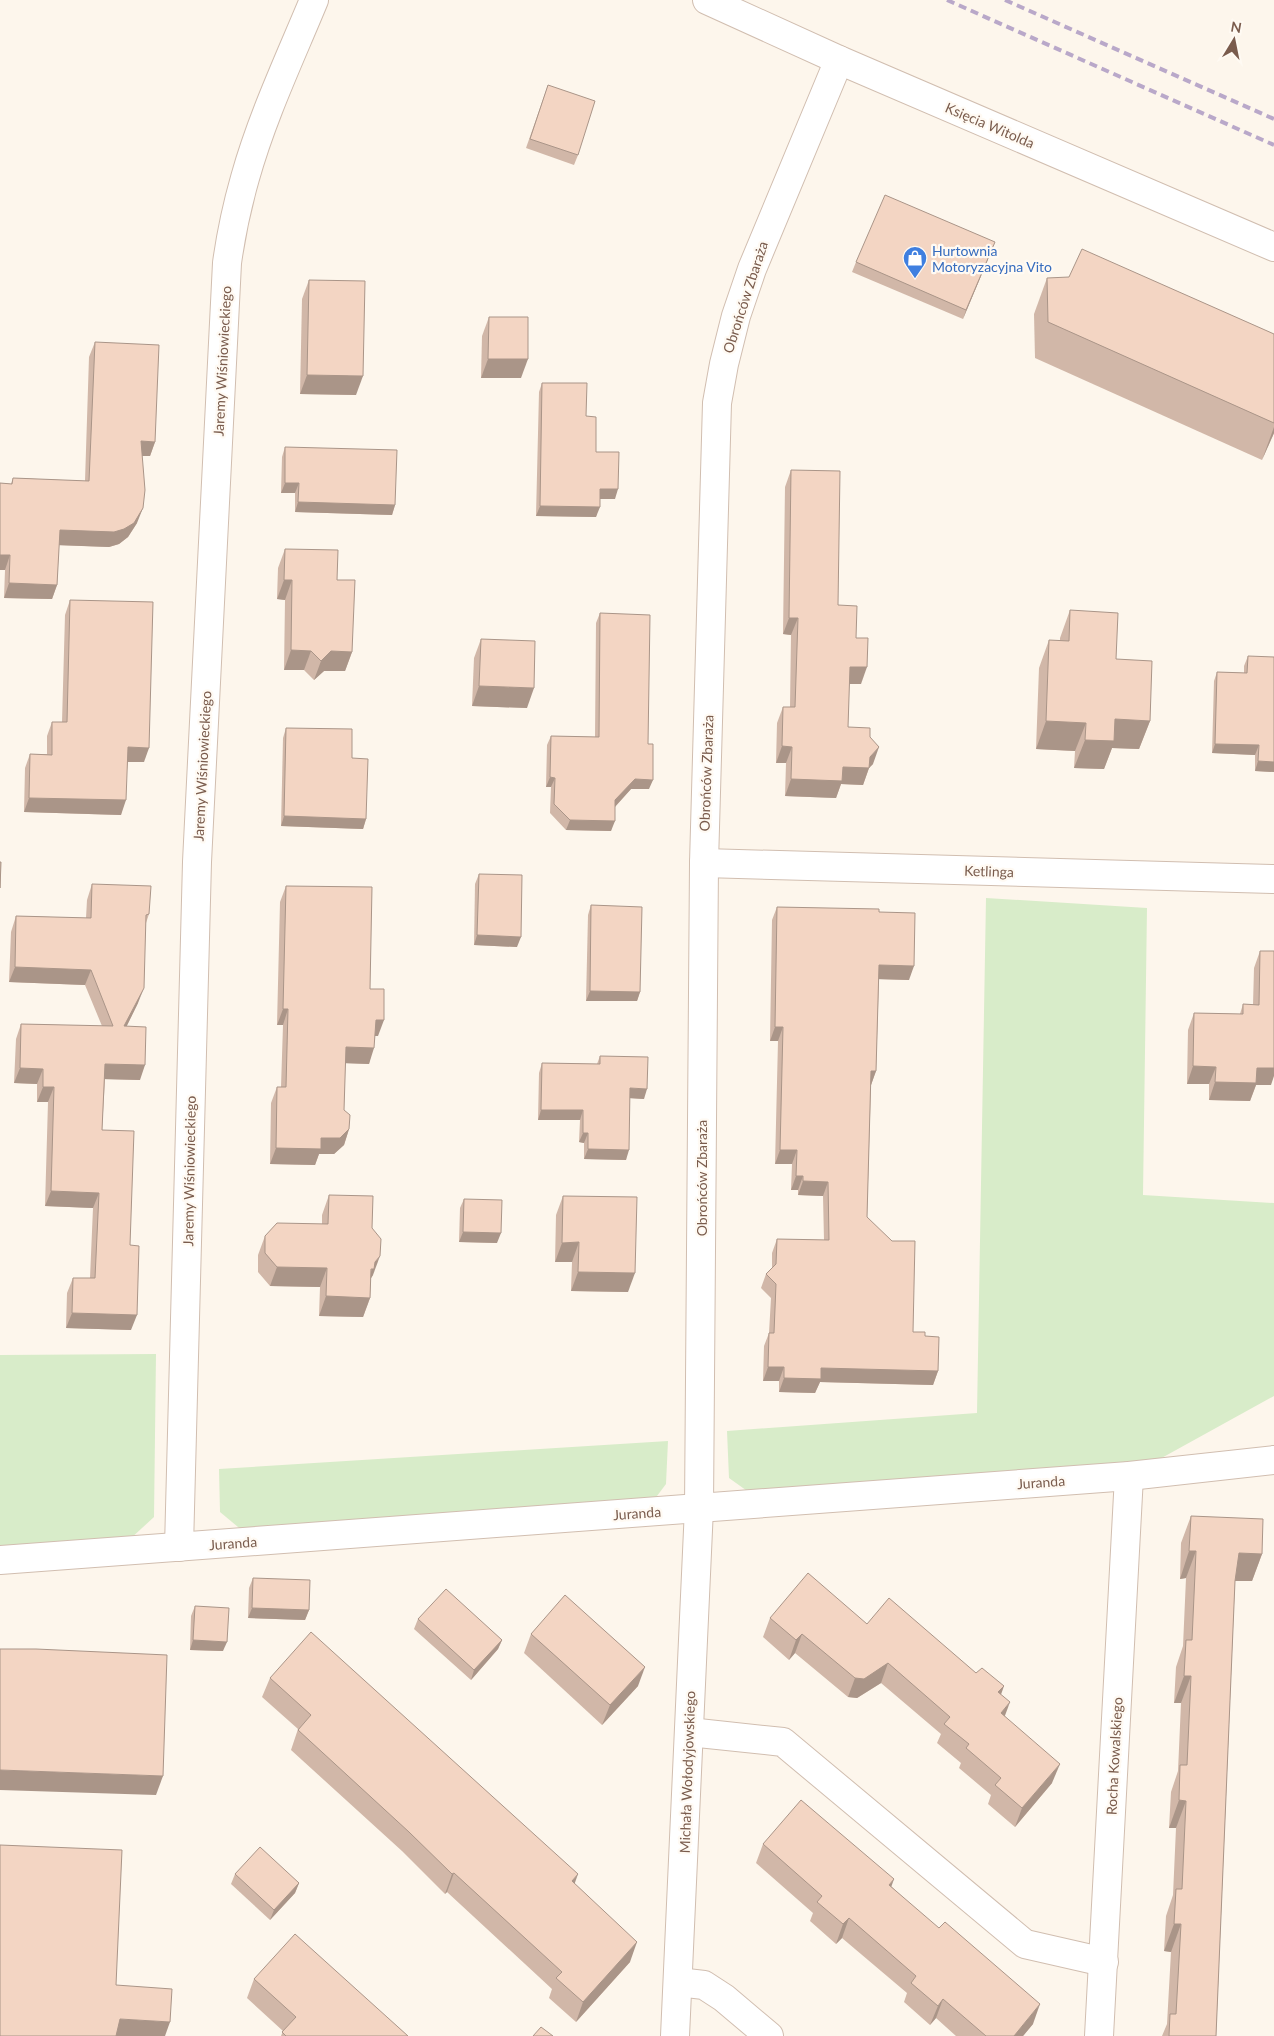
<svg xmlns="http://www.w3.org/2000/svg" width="1274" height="2036" font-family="Lato,sans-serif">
  <rect width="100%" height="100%" fill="#fdf6ec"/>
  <g fill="#d8ecc9">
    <polygon points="986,898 1147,908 1143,1195 1274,1203 1274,1396 1129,1476 764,1503 729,1478 727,1431 977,1413"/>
    <polygon points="156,1354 154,1517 117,1551 0,1560 0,1355"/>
    <polygon points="668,1441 666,1484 645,1512 256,1542 220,1512 219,1469"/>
  </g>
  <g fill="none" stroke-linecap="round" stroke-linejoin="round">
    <g stroke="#d1beb0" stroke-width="30">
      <g id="minor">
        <polyline points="707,0 839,60 1274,247"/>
        <polyline points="704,863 1274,879"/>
        <path d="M179,1547l18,-685 30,-599c4,-29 10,-57 18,-85 17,-61 45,-120 69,-178"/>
        <polyline points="0,1560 1129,1476 1274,1460"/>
        <polyline points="689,1732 783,1742 1025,1944 1104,1962"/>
        <polyline points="678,1982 704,1985 724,1998 769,2036"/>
        <polyline points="675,2036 699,1508 704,863 717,403 724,364 736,316 752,269 839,60"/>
        <polyline points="1099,2036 1129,1476"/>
      </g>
    </g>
    <use href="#minor" stroke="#fff" stroke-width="28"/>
    <g stroke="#b9a8c9" stroke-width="4" stroke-dasharray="8 5" stroke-linecap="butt">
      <polyline points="947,0 1274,145"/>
      <polyline points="1005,0 1274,119"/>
    </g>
  </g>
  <g fill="#d1b7a8">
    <polygon points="548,85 578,155 574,165 526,148"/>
    <polygon points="991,252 963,319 852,272 856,262"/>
    <polygon points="1047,278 1274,334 1274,433 1262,460 1035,358 1034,314"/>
    <polygon points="309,280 356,395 300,394 302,299"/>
    <polygon points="489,317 521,378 481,378 482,336"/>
    <polygon points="95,342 155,442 150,456 142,456 137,523 128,537 119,544 109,547 59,545 57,585 52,599 4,598 5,570 0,570 0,483 11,484 13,478 85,481 89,357"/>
    <polygon points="542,383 586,416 596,452 615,499 600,499 596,517 536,516 539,392"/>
    <polygon points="285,447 395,505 392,515 295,512 295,493 281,493 282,457"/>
    <polygon points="791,470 838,605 856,638 861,684 849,684 848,727 870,737 873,764 869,768 863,785 841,784 836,798 785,796 786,763 776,763 777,723 783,707 790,707 791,635 783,634 785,487"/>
    <polygon points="285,549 337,580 352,652 345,671 324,671 314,680 304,670 284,670 285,600 277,599 278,568"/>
    <polygon points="70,600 144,762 128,762 121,815 24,812 25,768 30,754 47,754 47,736 52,722 62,722 65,615"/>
    <polygon points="1070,610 1116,659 1150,721 1139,749 1112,748 1104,769 1074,768 1075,751 1036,749 1039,668 1049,640 1060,641 1060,638"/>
    <polygon points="600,613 648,744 649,789 631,789 615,807 611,831 566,830 550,813 551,787 546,787 547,745 551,736 595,737 596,623"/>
    <polygon points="481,639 527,708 472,706 474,658"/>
    <polygon points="1248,656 1274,772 1255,771 1255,755 1212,753 1214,681 1217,672 1244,673 1244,666"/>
    <polygon points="286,728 366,819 363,829 281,826 283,738"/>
    <polygon points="479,874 517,947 474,945 475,884"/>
    <polygon points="92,884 149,914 146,923 138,1003 126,1027 140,1080 105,1079 102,1130 130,1245 131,1330 66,1328 67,1293 73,1278 90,1278 93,1208 45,1206 48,1102 37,1102 37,1084 14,1083 16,1039 21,1024 102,1026 85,985 9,982 11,932 16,916 86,918 87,900"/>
    <polygon points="286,886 370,989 378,1036 375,1036 369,1064 345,1063 344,1110 349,1129 344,1145 334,1154 319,1154 315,1165 270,1164 271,1103 277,1087 281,1087 283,1025 277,1025 280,902"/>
    <polygon points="591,905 640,992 637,1001 586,1001 588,915"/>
    <polygon points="777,907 879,912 909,980 879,979 876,1071 871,1085 867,1217 913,1332 925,1336 938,1371 933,1385 820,1382 815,1393 779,1392 779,1381 763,1381 764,1346 769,1333 771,1298 761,1288 766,1274 772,1269 772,1253 777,1239 824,1240 823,1196 798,1195 798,1190 791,1190 792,1164 775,1164 778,1041 770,1041 772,920"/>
    <polygon points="1260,951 1271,1085 1256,1085 1250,1101 1209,1100 1209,1084 1187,1084 1188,1030 1194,1013 1240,1014 1243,1004 1253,1005 1254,968"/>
    <polygon points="600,1056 644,1099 630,1098 626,1160 584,1159 584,1143 579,1142 580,1120 538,1120 539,1073 542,1063 597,1064"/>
    <polygon points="329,1195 372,1228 373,1275 371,1278 370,1298 363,1317 319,1316 320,1287 270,1286 258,1272 258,1255 265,1236 322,1224 322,1215"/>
    <polygon points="563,1196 628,1292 571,1291 572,1262 555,1262 556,1215"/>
    <polygon points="464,1199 497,1243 459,1242 460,1208"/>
    <polygon points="1191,1516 1262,1554 1252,1581 1235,1581 1216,2036 1162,2036 1167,2024 1171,1952 1164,1951 1166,1916 1173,1895 1176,1828 1169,1828 1171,1792 1178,1771 1181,1703 1174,1703 1176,1667 1183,1646 1186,1578 1180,1579 1181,1543"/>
    <polygon points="253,1578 309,1610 305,1620 248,1618 249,1588"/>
    <polygon points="195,1606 223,1651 190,1650 191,1616"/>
    <polygon points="770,1618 867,1624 1001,1695 1005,1716 1052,1783 1015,1827 988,1804 991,1795 959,1768 961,1763 937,1743 941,1734 881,1683 857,1698 848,1697 795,1653 789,1660 763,1637"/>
    <polygon points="418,1619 502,1640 498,1649 471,1680 414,1629"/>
    <polygon points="531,1634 638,1686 602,1725 524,1653"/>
    <polygon points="270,1678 574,1883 630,1962 576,2022 549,1998 552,1989 447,1892 445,1894 402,1851 291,1750 298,1729 262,1697"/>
    <polygon points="763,1844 892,1887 1033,2024 1023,2036 956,2036 936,2018 930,2025 904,2002 907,1993 842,1938 836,1944 810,1921 813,1913 756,1863"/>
    <polygon points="235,1874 299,1883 295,1893 270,1920 231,1884"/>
    <polygon points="254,1979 408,2036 281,2036 283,2031 247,1998"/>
  </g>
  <g fill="#aa9588">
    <polygon points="995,242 991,252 963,319 966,310"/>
    <polygon points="488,359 528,359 521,378 481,378"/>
    <polygon points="307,375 363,376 356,395 300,394"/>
    <polygon points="1274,427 1274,433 1262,460"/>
    <polygon points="141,441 155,442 150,456 135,456"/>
    <polygon points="285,483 299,483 295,493 281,493"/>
    <polygon points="600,489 618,489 615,499 596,499"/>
    <polygon points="298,502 395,505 392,515 295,512"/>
    <polygon points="540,506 600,507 596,517 536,516"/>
    <polygon points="143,508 137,523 128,537 119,544 109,547 54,545 60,530"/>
    <polygon points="0,555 10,555 5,570 0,570"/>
    <polygon points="284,580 292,580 285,600 277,599"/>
    <polygon points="9,583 57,585 52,599 4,598"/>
    <polygon points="789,618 798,618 791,635 783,634"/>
    <polygon points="291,650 311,651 304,670 284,670"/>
    <polygon points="331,651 352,652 345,671 324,671 314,680 321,661"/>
    <polygon points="850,667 867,667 861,684 844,684"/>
    <polygon points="479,686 534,688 527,708 472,706"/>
    <polygon points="1115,719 1150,721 1139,749 1112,748 1104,769 1074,768 1085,740"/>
    <polygon points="1046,721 1086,723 1075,751 1036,749"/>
    <polygon points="1215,744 1259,745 1255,755 1212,753"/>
    <polygon points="782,746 792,747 786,763 776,763"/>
    <polygon points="128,747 149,748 144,762 123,762"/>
    <polygon points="879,747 873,764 869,768 863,785 841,784 836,798 785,796 791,779 843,767 870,757"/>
    <polygon points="1258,761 1274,762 1274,772 1255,771"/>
    <polygon points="550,777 555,778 551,787 546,787"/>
    <polygon points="635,779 653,780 649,789 631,789 612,810 615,800"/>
    <polygon points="29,798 126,800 121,815 24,812"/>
    <polygon points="284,816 366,819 363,829 281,826"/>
    <polygon points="570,820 615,821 611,831 566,830"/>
    <polygon points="477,935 521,937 517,947 474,945"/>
    <polygon points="879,965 914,966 909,980 874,979"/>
    <polygon points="15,967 91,970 85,985 9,982"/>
    <polygon points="144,988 138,1003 119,1042 124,1026"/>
    <polygon points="590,991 640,992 637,1001 586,1001"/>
    <polygon points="283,1009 288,1009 283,1025 277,1025"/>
    <polygon points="376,1020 384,1020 378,1036 370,1036"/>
    <polygon points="775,1027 783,1027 778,1041 770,1041"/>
    <polygon points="346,1047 374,1048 369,1064 340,1063"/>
    <polygon points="105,1064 145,1065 140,1080 100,1079"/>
    <polygon points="1193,1066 1216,1067 1209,1084 1187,1084"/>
    <polygon points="20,1068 43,1069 37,1084 14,1083"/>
    <polygon points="1257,1068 1274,1068 1274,1076 1271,1085 1256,1085 1250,1101 1209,1100 1215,1082"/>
    <polygon points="871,1071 876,1071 871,1085 866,1085"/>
    <polygon points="43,1087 54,1087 48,1102 37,1102"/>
    <polygon points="630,1088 647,1089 644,1099 627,1098"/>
    <polygon points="541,1110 583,1110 580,1120 538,1120"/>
    <polygon points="349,1129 344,1145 334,1154 319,1154 315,1165 270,1164 276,1148 321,1138"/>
    <polygon points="583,1133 588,1133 584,1143 579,1142"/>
    <polygon points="588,1149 629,1150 626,1160 584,1159"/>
    <polygon points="780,1150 797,1150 792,1164 775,1164"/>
    <polygon points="796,1176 803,1176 798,1190 791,1190"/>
    <polygon points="803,1181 828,1182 823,1196 798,1195"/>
    <polygon points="51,1191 99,1193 93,1208 45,1206"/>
    <polygon points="463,1232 501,1233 497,1243 459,1242"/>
    <polygon points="579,1242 572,1262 555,1262 562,1243"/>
    <polygon points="380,1256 373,1275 364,1289 375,1262"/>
    <polygon points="277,1267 327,1268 320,1287 270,1286"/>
    <polygon points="578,1272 635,1273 628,1292 571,1291"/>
    <polygon points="326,1296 370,1298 363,1317 319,1316"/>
    <polygon points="72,1313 137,1315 131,1330 66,1328"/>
    <polygon points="768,1367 784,1367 779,1381 763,1381"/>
    <polygon points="821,1368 938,1371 933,1385 820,1382 815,1393 779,1392 784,1378"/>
    <polygon points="1189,1551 1196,1551 1186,1578 1180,1579"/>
    <polygon points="1239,1553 1262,1554 1252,1581 1229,1581"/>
    <polygon points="252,1608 309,1610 305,1620 248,1618"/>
    <polygon points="802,1634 795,1653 789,1660 796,1640"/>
    <polygon points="193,1640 227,1642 223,1651 190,1650"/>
    <polygon points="502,1640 498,1649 471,1680 474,1670"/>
    <polygon points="888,1663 881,1683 857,1698 848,1697 855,1678"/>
    <polygon points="645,1667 638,1686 602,1725 610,1705"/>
    <polygon points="1184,1676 1191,1676 1181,1703 1174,1703"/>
    <polygon points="1004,1686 997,1706 998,1692"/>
    <polygon points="1010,1702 1003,1721 1001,1713"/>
    <polygon points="1060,1764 1052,1783 1015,1827 1022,1808"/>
    <polygon points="0,1770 163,1776 156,1795 0,1790"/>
    <polygon points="1179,1800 1186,1801 1176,1828 1169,1828"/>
    <polygon points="454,1873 447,1892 445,1894 452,1874"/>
    <polygon points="578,1874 571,1894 572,1881"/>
    <polygon points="894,1879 887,1899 889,1885"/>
    <polygon points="299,1883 295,1893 270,1920 274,1910"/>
    <polygon points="849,1918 842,1938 836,1944 843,1924"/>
    <polygon points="1174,1924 1181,1924 1171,1952 1164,1951"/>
    <polygon points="637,1942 630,1962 576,2022 583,2002"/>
    <polygon points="943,1999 936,2018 930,2025 938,2006"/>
    <polygon points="1040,2004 1033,2024 1023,2036 1014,2036"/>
    <polygon points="120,2019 170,2022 165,2036 114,2036"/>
  </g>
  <g fill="#f3d5c3" stroke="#aa9588">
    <polygon points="548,85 595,101 578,155 530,139"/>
    <polygon points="885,195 995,242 966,310 856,262"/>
    <polygon points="1082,249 1274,334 1274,423 1048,322 1047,278 1069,277"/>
    <polygon points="309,280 365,281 363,376 307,375"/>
    <polygon points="489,317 528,317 528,359 488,359"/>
    <polygon points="95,342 159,345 155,442 141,441 145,490 143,508 134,523 124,529 114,532 60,530 57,585 9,583 10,555 0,555 0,483 12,484 13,478 89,481"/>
    <polygon points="542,383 587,383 586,416 596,417 596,452 619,452 618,489 600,489 600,507 540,506"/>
    <polygon points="285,447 397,450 395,505 298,502 299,483 285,483"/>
    <polygon points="791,470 840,471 838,605 857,606 856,638 868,638 867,667 850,667 848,727 870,728 870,737 879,747 870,757 869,768 843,767 842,781 791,779 792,747 782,746 783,707 795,707 798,618 789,618"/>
    <polygon points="285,549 338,550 337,580 355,580 352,652 331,651 321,661 311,651 291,650 292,580 284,580"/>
    <polygon points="70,600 153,602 149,748 128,747 126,800 29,798 30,754 52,755 52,722 67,722"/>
    <polygon points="1070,610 1118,613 1116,659 1152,661 1150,721 1115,719 1114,741 1085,740 1086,723 1046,721 1049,640 1069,641"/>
    <polygon points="600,613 650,615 648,744 653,744 653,780 635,779 615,800 615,821 570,820 554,804 555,778 550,777 551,736 599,737"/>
    <polygon points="481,639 535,641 534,688 479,686"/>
    <polygon points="1248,656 1274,657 1274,762 1258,761 1259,745 1215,744 1217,672 1247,673"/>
    <polygon points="286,728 352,729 352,758 368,759 366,819 284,816"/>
    <polygon points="0,862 1,862 0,888"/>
    <polygon points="479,874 522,875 521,937 477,935"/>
    <polygon points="92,884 151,886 149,914 146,915 144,988 124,1026 146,1027 145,1065 105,1064 102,1130 134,1131 130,1245 139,1246 137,1315 72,1313 73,1278 95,1278 99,1193 51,1191 54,1087 43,1087 43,1069 20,1068 21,1024 113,1026 91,970 15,967 16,916 91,918"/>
    <polygon points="286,886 372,887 370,989 384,989 384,1020 376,1020 374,1048 346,1047 344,1110 350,1115 349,1129 340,1138 321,1138 321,1149 276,1148 277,1087 286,1087 288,1009 283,1009"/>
    <polygon points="591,905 642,907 640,992 590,991"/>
    <polygon points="777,907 879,909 879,912 915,913 914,966 879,965 876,1071 871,1071 867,1217 892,1241 915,1241 913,1332 925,1332 925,1336 939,1337 938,1371 821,1368 821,1379 784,1378 784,1367 768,1367 769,1333 774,1333 776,1284 766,1274 776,1264 777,1239 829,1240 828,1182 803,1181 803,1176 796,1176 797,1150 780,1150 783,1027 775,1027"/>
    <polygon points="1260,951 1274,951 1274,1068 1257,1068 1256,1083 1215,1082 1216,1067 1193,1066 1194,1013 1243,1014 1243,1004 1259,1005"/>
    <polygon points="600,1056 648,1057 647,1089 630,1088 629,1150 588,1149 588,1133 583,1133 583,1110 541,1110 542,1063 600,1064"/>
    <polygon points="329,1195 373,1196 372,1228 381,1239 380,1256 375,1262 374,1269 371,1269 370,1298 326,1296 327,1268 277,1267 265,1253 265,1236 277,1223 328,1224"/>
    <polygon points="563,1196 637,1197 635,1273 578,1272 579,1242 562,1243"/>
    <polygon points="464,1199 502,1200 501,1233 463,1232"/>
    <polygon points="1191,1516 1263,1519 1262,1554 1239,1553 1235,1581 1216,2036 1169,2036 1170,2014 1176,2014 1181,1924 1174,1924 1176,1889 1182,1889 1186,1801 1179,1800 1180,1765 1187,1765 1191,1676 1184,1676 1186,1640 1192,1640 1196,1551 1189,1551"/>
    <polygon points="808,1573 867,1624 889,1598 976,1673 982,1668 1004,1686 998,1692 1010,1702 1001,1713 1060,1764 1022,1808 995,1785 1001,1778 966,1748 969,1744 944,1724 950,1717 888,1663 864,1679 855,1678 802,1634 796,1640 770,1618"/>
    <polygon points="253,1578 310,1580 309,1610 252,1608"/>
    <polygon points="446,1589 502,1640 474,1670 418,1619"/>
    <polygon points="565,1595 645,1667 610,1705 531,1634"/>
    <polygon points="195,1606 229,1608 227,1642 193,1640"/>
    <polygon points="311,1632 578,1874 572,1881 637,1942 583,2002 556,1978 562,1972 454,1873 452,1874 409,1832 298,1730 311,1715 270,1678"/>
    <polygon points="0,1649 36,1649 167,1655 163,1776 0,1770"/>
    <polygon points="801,1800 894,1879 889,1885 939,1928 945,1922 1040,2004 1014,2036 986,2036 943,1999 938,2006 911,1983 916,1976 849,1918 843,1924 817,1902 822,1896 763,1844"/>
    <polygon points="0,1845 122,1850 116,1985 172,1989 170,2022 120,2019 116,2036 0,2036"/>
    <polygon points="260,1847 299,1883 274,1910 235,1874"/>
    <polygon points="295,1934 408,2036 286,2036 282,2032 296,2017 254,1979"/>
    <polygon points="541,2027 553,2036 533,2036"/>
  </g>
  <defs>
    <g id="shop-pin" transform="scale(1.25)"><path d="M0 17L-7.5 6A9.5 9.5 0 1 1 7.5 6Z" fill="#3f7fe0" stroke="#fffaf3"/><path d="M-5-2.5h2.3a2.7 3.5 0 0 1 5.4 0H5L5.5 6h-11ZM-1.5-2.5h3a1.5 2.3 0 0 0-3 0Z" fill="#fff"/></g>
  </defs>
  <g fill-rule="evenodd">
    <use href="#shop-pin" x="915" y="258"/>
  </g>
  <g text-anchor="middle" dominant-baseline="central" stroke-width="4.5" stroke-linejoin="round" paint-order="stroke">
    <g font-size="14" fill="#7a5c4d" stroke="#fffaf3">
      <text transform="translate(990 125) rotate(23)">Księcia Witolda</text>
      <text transform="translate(745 297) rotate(-72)">Obrońców Zbaraża</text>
      <text transform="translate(222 361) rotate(-87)">Jaremy Wiśniowieckiego</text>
      <text transform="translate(202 766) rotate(-87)">Jaremy Wiśniowieckiego</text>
      <text transform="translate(706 773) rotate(-88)">Obrońców Zbaraża</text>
      <text transform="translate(989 871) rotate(2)">Ketlinga</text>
      <text transform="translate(189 1171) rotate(-89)">Jaremy Wiśniowieckiego</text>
      <text transform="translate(701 1178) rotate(-90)">Obrońców Zbaraża</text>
      <text transform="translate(1041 1482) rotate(-4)">Juranda</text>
      <text transform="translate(637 1513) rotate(-4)">Juranda</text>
      <text transform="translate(233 1543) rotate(-4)">Juranda</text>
      <text transform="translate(1114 1756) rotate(-87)">Rocha Kowalskiego</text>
      <text transform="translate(687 1772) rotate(-88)">Michała Wołodyjowskiego</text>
    </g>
    <g font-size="14" fill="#366cbe" stroke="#fffaf3" text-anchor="start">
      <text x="932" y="250">Hurtownia<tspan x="932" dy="16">Motoryzacyjna Vito</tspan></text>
    </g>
  </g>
  <g transform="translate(1234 40) rotate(10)" stroke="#fffaf3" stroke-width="4" paint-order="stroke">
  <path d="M0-4L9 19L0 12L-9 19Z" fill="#7a5c4d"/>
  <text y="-8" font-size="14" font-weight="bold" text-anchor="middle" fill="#7a5c4d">N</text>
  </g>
</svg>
